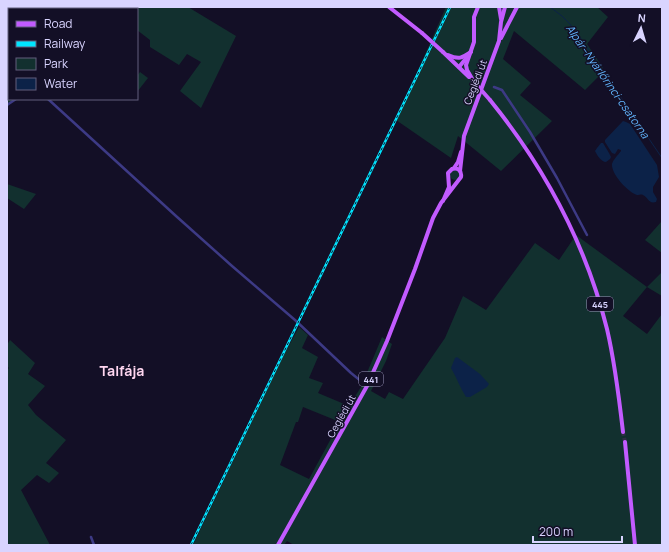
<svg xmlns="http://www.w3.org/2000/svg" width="669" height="552" font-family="Manrope,sans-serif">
  <rect width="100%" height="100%" fill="#130f26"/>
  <g fill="#12302f" fill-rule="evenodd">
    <polygon points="127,7 188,7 236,36 201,108 180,91 201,62 187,54 179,65 150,47 150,40 137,30 137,9 126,9"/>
    <polygon points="446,7 597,7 608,17 587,44 603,68 599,76 585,90 514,31 503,59 531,83 520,95 552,121 501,171 458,136 451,158 396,120"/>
    <polygon points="7,59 9,61 9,99 15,99 7,107"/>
    <polygon points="140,72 148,78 137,92 137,76"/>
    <circle cx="455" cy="175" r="5"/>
    <polygon points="7,184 36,194 24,209 7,198"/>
    <polygon points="662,221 662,253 645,240"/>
    <path d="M576,235l71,52 15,-15v24l-15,-9 -24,29 24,18 15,-20v231h-368l-7,-4 -3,4h-91l90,-189 16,-29 9,8 -6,13 16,9 -9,21 14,5 -5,10 31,13 12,-19 21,-50 10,7 -6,17 -15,30 14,8 4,-7 14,7 42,-61 18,-42 23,14 49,-67 24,17zM303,407l37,15 -31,57 -29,-14 16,-43h2z"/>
    <polygon points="10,340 35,363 28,374 45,386 28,405 36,415 66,440 46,463 59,473 49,483 37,475 21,490 50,545 7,545 7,370 9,368 7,366 7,345"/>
  </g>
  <g fill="#0c2248">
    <path d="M623,121l3,1 4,2 27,41 2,12 -6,10v5l4,7 -1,3c-8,2 -7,-4 -13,-7 -2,-1 -3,0 -6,0 -9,-3 -26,-21 -25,-31 1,-4 6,-9 9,-13v-1l-3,-1 -3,5 -3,-1 -7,-11v-2z"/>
    <path d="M601,143h2l6,10 2,4 -1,2 -4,3c-5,0 -9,-7 -11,-11l2,-3z"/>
    <path d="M457,357l23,17 9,10 -2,3 -17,10h-4c-6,-9 -9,-19 -15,-29l4,-10z"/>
  </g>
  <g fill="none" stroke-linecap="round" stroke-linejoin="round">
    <polyline stroke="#0c2248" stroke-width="1" points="550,7 562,16 570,24 582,40 662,158"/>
    <polyline stroke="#312d47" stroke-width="4" stroke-dasharray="4 2" stroke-linecap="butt" points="623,432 625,442"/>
    <g stroke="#3d3a85" stroke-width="2.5">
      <polyline points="7,62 9,64"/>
      <polyline points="494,87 502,90 530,132 557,178 587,235"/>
      <polyline points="48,99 176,216 232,266 295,320 351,373 367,386"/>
      <polyline points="7,105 16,99"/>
      <polyline points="91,537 94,545"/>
    </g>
    <g stroke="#c25bff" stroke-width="4">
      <polyline points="389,7 422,33"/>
      <polyline points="499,7 501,19"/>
      <polyline points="501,38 517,7"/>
      <polyline points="443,52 469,77"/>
      <path d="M448,55c11,5 14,3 23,-3"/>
      <polyline points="459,67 468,56"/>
      <polyline points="474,82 467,70 466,65 474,42 474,17 478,7"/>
      <path d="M490,100c55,68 96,145 117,229 8,34 12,68 16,103"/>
      <polyline points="454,168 458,162 461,152"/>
      <polyline points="460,171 464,136 499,41 501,22 505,7"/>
      <polyline points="625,442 635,545"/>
      <path d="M278,545l89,-159 20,-45 28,-72 18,-51 8,-15 20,-26c1,-6 -3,-10 -9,-8l-4,4 1,14 -6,14"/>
    </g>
    <g stroke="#00e5ff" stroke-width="2.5">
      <polyline id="rail" points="191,545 450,7"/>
    </g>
    <use href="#rail" stroke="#130f26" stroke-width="1" stroke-dasharray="3" stroke-linecap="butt"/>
    <g stroke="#c25bff" stroke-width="4">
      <polyline points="422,33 443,52"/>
      <polyline points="475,83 490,100"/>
    </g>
  </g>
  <g text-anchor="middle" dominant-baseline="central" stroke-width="3" stroke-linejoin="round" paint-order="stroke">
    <g fill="#130f26" stroke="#9e99be" stroke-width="1">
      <rect x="587" y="297" width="26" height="14" rx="3"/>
      <rect x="359" y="372" width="24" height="14" rx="3"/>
    </g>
    <g font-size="9" font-weight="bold" fill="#d9d4ff">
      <text x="600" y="304">445</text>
      <text x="371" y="379">441</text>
    </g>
    <g font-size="10" fill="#d9d4ff" stroke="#130f26">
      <text transform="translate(475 82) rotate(-69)">Ceglédi út</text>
      <text transform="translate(341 416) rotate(-61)">Ceglédi út</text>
    </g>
    <g font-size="11" font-style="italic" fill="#62b6ff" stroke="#130f26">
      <text transform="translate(608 81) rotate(55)">Alpár–Nyárlőrinci-csatorna</text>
    </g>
    <g font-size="14" font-weight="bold" fill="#ffd6f0" stroke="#130f26">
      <text x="122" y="370">Talfája</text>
    </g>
  </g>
  <rect width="669" height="552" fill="none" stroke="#d9d4ff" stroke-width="16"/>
  <rect x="8" y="8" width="130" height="92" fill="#130f26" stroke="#625e7d"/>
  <rect x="16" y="21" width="20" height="6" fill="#c25bff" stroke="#625e7d"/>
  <text x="44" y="28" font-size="12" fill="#d9d4ff">Road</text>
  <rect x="16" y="41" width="20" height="6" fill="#00e5ff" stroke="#625e7d"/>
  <text x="44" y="48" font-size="12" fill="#d9d4ff">Railway</text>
  <rect x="16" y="58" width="20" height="12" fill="#12302f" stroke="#625e7d"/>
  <text x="44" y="68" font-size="12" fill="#d9d4ff">Park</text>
  <rect x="16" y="78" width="20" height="12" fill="#0c2248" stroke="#625e7d"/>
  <text x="44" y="88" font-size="12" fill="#d9d4ff">Water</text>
  <g transform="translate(641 28) rotate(5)" stroke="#130f26" stroke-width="3" paint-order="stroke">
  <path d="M0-3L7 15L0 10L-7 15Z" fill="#d9d4ff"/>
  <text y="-6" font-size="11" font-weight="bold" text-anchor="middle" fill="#d9d4ff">N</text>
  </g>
  <path d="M533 536v6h89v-6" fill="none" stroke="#d9d4ff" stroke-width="2"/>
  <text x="539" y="536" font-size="12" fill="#d9d4ff" stroke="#130f26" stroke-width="3" paint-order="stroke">200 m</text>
</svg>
